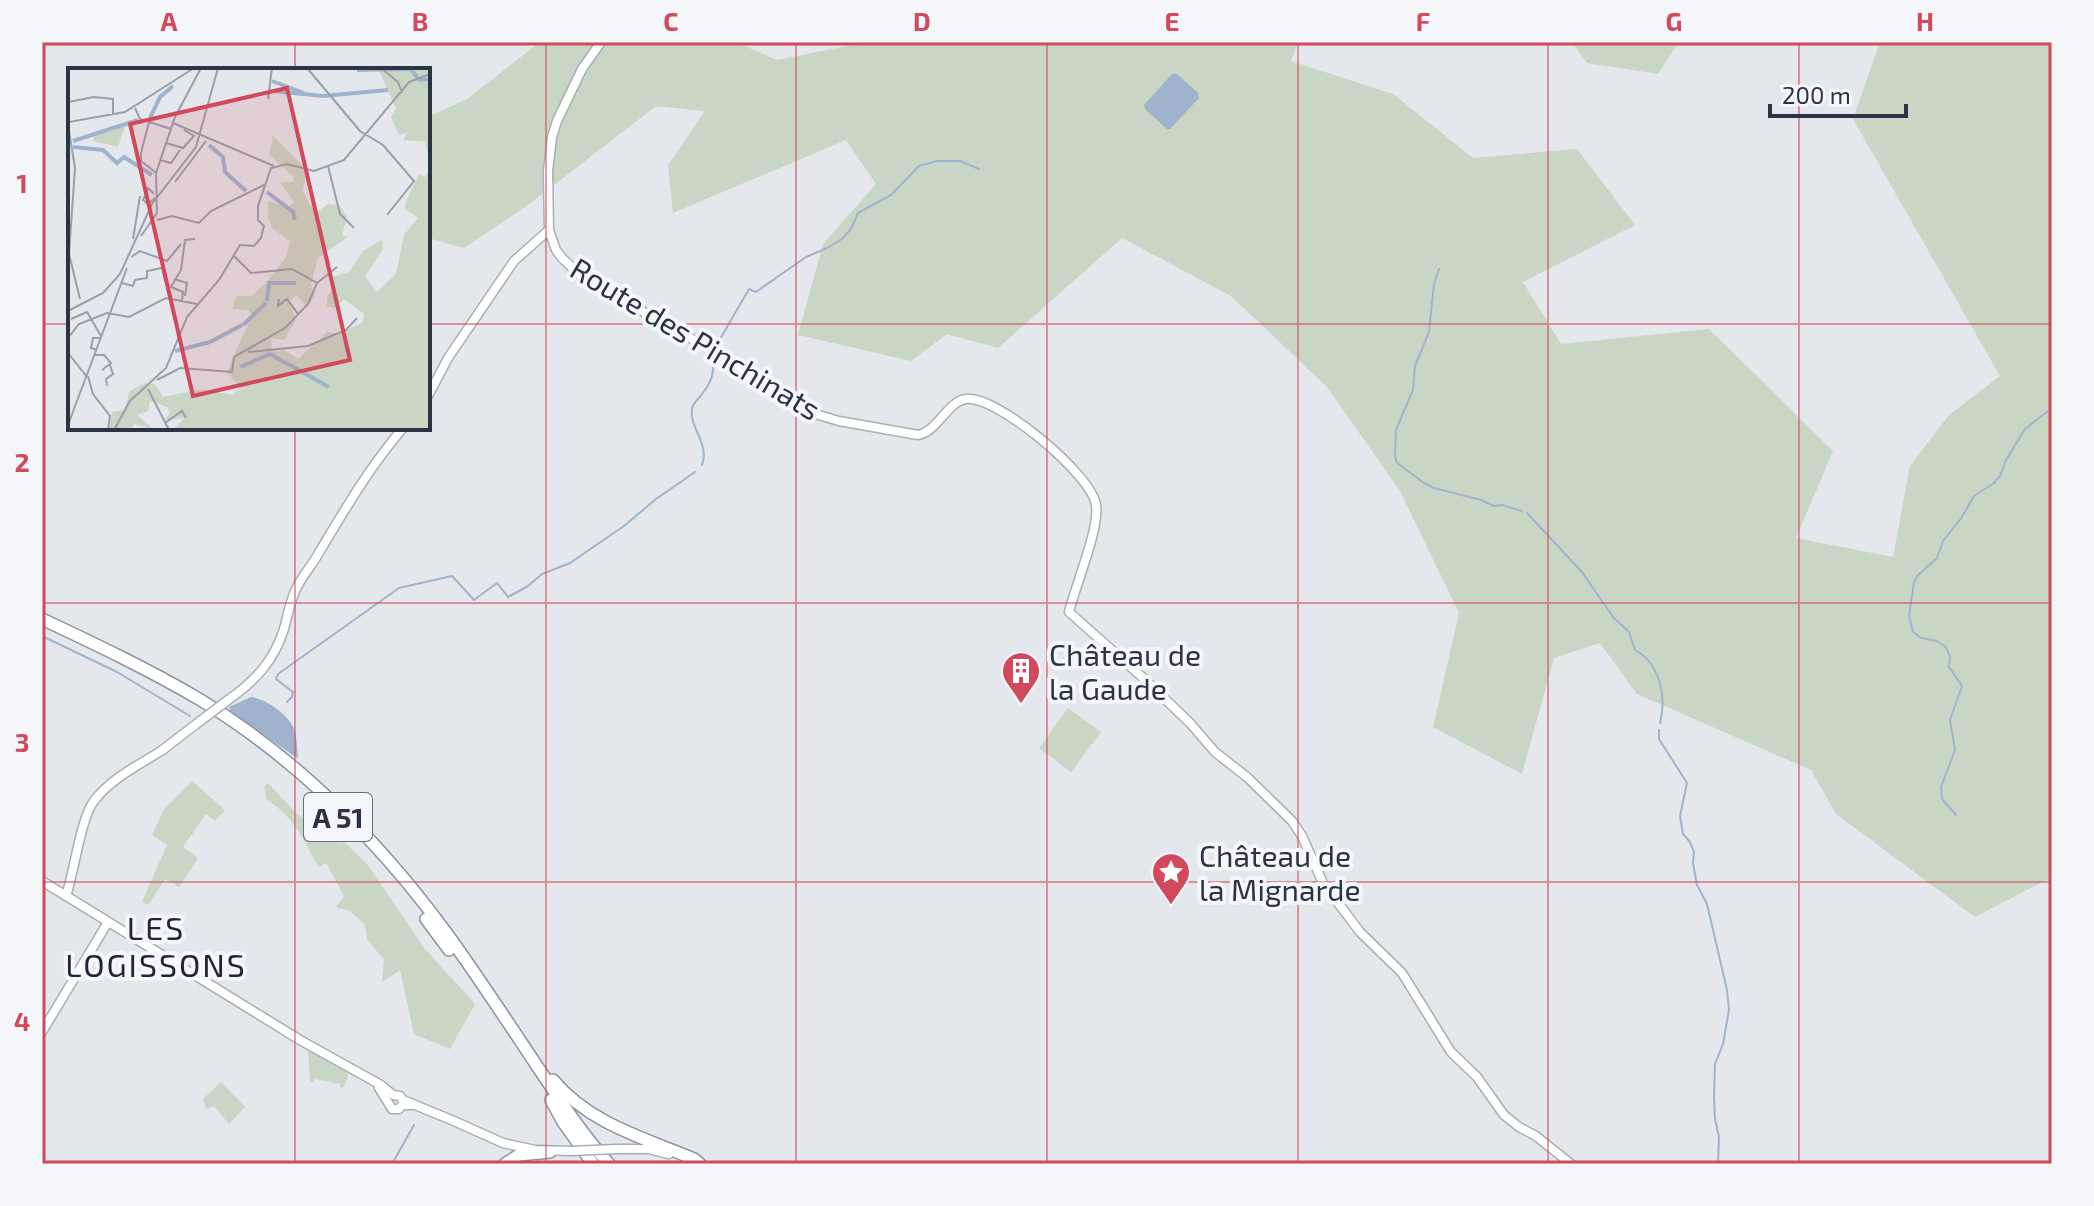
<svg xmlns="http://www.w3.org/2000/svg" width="2094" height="1206" font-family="'Exo 2',sans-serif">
  <rect width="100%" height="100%" fill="#e4e7ec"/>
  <g fill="#c9d6c5">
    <polygon points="540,42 736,42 777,60 867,42 1298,42 1291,61 1393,94 1473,158 1577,149 1635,225 1523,282 1561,344 1709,329 1833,451 1796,538 1893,557 1910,466 1949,415 2000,376 1853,119 1880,42 2052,42 2052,877 1975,917 1836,814 1811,770 1637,694 1600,643 1554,658 1522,774 1433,727 1459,613 1400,491 1327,387 1231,296 1122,238 998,348 947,334 911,361 798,335 823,244 876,184 846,140 673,213 668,165 705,111 656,106 532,202 464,248 428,238 428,117 467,99"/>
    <polygon points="1572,42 1679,42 1658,74 1587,63"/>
    <polygon points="1068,708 1101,732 1071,772 1039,748"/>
    <polygon points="192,781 225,810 215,821 206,814 183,847 198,858 179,887 165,879 148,905 142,902 167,845 152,835 164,809"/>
    <path d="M268,783l28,30 43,30 5,-1 23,22 58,85 50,55 -25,45 -36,-15 -14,-64 -18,12 2,-22 -17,-21 -2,-14 -15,-14 -14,-4 8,-11 -18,-33 -8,4c-14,-28 -24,-50 -51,-67l-3,-13z"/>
    <polygon points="308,1049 347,1072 348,1078 343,1088 340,1087 340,1084 315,1079 314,1082 310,1082"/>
    <polygon points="221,1082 245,1107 229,1124 214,1106 206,1109 203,1099"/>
  </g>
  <g fill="#9fb4cc">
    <polygon points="1172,74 1177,74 1198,93 1199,98 1170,129 1167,129 1145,109 1144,105"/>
    <path d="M251,697c14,1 38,18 43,32 3,8 3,19 4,28l-1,1 -66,-46 -2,-5z"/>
  </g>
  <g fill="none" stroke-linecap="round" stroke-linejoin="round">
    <g stroke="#9fb4cc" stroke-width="2">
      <polyline points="1439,269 1434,284 1429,332 1415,366 1413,390 1396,430 1395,456 1397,463 1424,483 1434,488 1481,500 1494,506 1502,505 1522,511"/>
      <polyline points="716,346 749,289 756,292 806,257 827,248 842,239 851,229 858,213 891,195 919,166 937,161 960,161 979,169"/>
      <path d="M702,465c8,-22 -13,-37 -10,-56 1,-5 3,-7 7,-11 11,-14 16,-22 14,-41"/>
      <path d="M1527,513l55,59 31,45 16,15 6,18c25,14 32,46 25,73"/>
      <polyline points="42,636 117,672 190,716"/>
      <polyline points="287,702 292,697 293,692 276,679 278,674 399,588 452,576 474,600 497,583 508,597 528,586 542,574 570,563 624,526 656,499 695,472"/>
      <polyline points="1659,730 1659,739 1687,783 1680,816 1683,834 1690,842 1694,852 1693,863 1697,885 1707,904 1727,990 1729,1010 1723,1044 1715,1064 1714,1097 1715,1119 1719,1137 1718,1164"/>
      <polyline points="1956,815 1942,799 1941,787 1955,750 1950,720 1962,686 1949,667 1950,657 1946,647 1937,641 1921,638 1913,632 1909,616 1914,582 1918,575 1937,558 1943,541 1962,517 1974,496 1994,483 2000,476 2006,460 2025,429 2052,408"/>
      <polyline points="392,1164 414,1125"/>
    </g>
    <g stroke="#a9aeb7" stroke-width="11">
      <g id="secondary">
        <path d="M601,42l-19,27 -25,52 -5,16 -4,34 1,59 7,20 6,8 21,20 45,24 44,28 38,17 64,44 38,22 27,8 79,14c20,-4 30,-34 48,-36 31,-4 126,76 130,106 4,22 -21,82 -27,107l72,64 49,47 25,29 33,26 44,43 10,15 21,47 37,49 42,41 49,79 26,25 27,38 15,12 17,9 35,28"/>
        <polyline points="428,396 448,358 514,261 549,230"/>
        <path d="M228,700c27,-19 46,-39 56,-71 4,-14 6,-29 13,-42 6,-12 16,-23 23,-36 27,-45 49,-83 83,-123"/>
        <polyline points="161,751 195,725"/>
        <polyline points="42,881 300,1040 381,1085 393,1095 400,1096 403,1100 454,1121 503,1143 535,1150 572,1151"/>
        <path d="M66,896c8,-23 15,-79 28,-95 17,-23 47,-37 70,-52"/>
        <polyline points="42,1032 108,922"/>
        <polyline points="379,1088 392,1109 399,1109 402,1105 412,1105"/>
        <polyline points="616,1149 649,1149 669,1154"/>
      </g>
    </g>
    <g stroke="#8b94a3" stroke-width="14">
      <g id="highway">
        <path d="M42,619c53,25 106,50 157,80 97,59 179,141 246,232 32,44 62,90 92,135 23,34 45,68 72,98"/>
        <polyline points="426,919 449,950"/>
        <path d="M553,1080c37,44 91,58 141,79l6,5"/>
        <polyline points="551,1100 563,1122 593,1164"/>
        <polyline points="505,1164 519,1155 550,1152"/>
      </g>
    </g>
    <use href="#secondary" stroke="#fff" stroke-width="8"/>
    <use href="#highway" stroke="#fff" stroke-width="11"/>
    <g stroke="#a9aeb7" stroke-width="11" stroke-linecap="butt">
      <g id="secondary-bridge">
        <polyline points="195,725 228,700"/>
        <polyline points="572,1151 616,1149"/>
      </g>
    </g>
    <use href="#secondary-bridge" stroke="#fff" stroke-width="8"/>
  </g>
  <path fill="none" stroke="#d1495b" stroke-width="2" stroke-opacity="0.55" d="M295,42v28M546,42v1122M796,42v1122M1047,42v1122M1298,42v1122M1548,42v1122M1799,42v1122M42,324h28M428,324h1624M295,428v736M42,603h2010M42,882h2010"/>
  <defs>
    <g id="building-pin" transform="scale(2)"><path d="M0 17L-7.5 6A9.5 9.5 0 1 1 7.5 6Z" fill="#d1495b" stroke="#f4f6f9"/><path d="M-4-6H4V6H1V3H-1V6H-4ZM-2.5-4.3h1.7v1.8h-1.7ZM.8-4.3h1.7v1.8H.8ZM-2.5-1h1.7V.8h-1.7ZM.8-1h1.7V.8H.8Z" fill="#fff"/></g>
    <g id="sight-pin" transform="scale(2)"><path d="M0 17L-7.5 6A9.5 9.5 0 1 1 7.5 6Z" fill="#d1495b" stroke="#f4f6f9"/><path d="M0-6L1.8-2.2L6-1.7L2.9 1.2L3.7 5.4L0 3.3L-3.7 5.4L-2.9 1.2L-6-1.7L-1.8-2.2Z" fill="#fff"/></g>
  </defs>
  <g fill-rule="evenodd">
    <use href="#building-pin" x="1021" y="671"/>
    <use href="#sight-pin" x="1171" y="872"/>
  </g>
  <g text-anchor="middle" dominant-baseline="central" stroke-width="8" stroke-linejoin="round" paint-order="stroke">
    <rect fill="#f4f6f9" stroke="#676e7b" stroke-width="2" x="304" y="793" width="68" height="48" rx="6"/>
    <g font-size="28" font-weight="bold" fill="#2b3445">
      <text x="338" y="817">A 51</text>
    </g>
    <g font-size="30" fill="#2b3445" stroke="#f4f6f9">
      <text transform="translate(696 338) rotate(31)">Route des Pinchinats</text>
    </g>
    <g font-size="30" fill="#2b3445" stroke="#f4f6f9" text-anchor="start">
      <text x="1049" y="654">Château de<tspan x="1049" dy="34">la Gaude</tspan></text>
      <text x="1199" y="855">Château de<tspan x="1199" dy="34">la Mignarde</tspan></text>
    </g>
    <g font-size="32" letter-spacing="2" fill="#1d2536" stroke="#f4f6f9">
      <text x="156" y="927">LES<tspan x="156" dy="37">LOGISSONS</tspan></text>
    </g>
  </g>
  <g transform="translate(68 68)">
    <rect width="362" height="362" fill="#e4e7ec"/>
    <path d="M310,0h52v95l-5,-21 -20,-2 -1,4v-6l4,-6 -9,3 -8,-18 5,-8zM57,58l-7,21 -25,-6 2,-6zM205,68l34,34 -4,20 6,14 8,8 11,-8 11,1 8,12 -5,18 6,2 -30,21 -7,26 4,13 -8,10 -11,-12 -7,6 7,19 -12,20 -13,-2 1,13 12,-1 14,9 29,-27 13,2 23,-12 1,-8 -20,-15 -9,9 -8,-2v-10l7,-8 -4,-11 19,-5 14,-21 19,-11 1,9 -18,27 12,16 19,-18 8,-39 14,-17 -13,-9 1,-8 13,-27 6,3 5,-7v260h-258l13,-12 -21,2 6,-7 -3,-6 -17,-6 -2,10 -11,4 16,14 -19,-5 -4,6h-21l3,-18 12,-2 6,-19 15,-8 10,1 8,13 38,-8 32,6 7,-7 -13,-16 25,-57 -4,-5 -16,-1 4,-13h15l14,-12 21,-27 4,-16 -18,-13 -4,-11v-16l21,6 5,-5 -14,-20h14l-1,-6 -24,-21z" fill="#c9d6c5"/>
    <path fill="none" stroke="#9fb4cc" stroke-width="4" d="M289,2l54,-1 8,11 11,-1M204,13l32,12M205,23l50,5 65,-6M82,50l10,-21 13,-11M5,73l65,-21M141,77l14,12 2,15 21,19M5,79l30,3 14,13 7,-6 28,18M199,124l26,20 2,8M199,233l2,-18h27M175,257l23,-22M107,283l35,-9 32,-17M172,299l30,-13 59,33"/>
    <path fill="none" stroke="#9a9fa9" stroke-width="2" d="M239,0l53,63 23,14 31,36 -27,34M313,0l17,14 4,11M200,31l4,-31M67,40l5,11 31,10M0,49v-15l26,-5 19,2v15M1,54l56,-10 69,-44M105,55l101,43M0,57l7,43 -6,86 11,45M98,75l17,5 11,-12 -10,-6M73,85l8,-31M73,85v8l14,11M92,92l11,3 9,-13M260,98l12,48 14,14M107,114l31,-41M86,126l-6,-6 -5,12 5,4 7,-6M89,152l15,-4 27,7 12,-12 53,-26M73,168l16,-23 -1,-40 19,-56 26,-49M65,171l7,-43M166,188l17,17 41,-4 25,14M63,189l9,-6 27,10 14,-17M106,211l13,4 -2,13M54,215l11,3 2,-6 12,-2v-7l15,-3 8,31M211,231l-1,7 9,-7 11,15M114,233l1,-9 -12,-5 10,-17 4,-30 10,-1M0,243l35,-18 17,-19 32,-70 44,-57 22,-79M3,251l16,-7 14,24M0,270l11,-14 28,-11 22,4 37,-19 31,6M29,282l-6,-2 2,-10h8M180,284l60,-6 38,-16 11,-12M0,285l19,24M27,287h9l7,8 -9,7M20,308l5,18 17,22 -2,14M89,312l23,-12 52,4 2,-15 51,-29 23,-24 9,-21 20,-16M39,318l-1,-7 7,-5 -3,-9M80,321l21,41M97,355l17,-12 4,7M0,357l59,-157M46,362l16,-29 36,-33 21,-51 32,-37 21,-35 14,1 7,-8 3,-12 -6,-6v-14l13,-38 16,-4 27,7 30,-11 65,-78 21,-8"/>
    <path fill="#d1495b" fill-opacity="0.15" stroke="#d1495b" stroke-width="4" d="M219,20l63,272 -157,36 -63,-272z"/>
    <rect width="362" height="362" fill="none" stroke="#2b3445" stroke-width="4"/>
  </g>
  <rect width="2094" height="1206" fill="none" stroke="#f4f6f9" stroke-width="88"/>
  <path d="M1770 104v12h136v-12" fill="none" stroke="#2b3445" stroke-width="4"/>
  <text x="1782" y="104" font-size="24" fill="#2b3445" stroke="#f4f6f9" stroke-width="6" paint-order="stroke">200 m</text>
  <rect x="44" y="44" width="2006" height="1118" fill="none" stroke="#d1495b" stroke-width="3"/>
  <g font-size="26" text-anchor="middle" font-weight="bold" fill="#d1495b">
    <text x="169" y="31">A</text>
    <text x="420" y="31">B</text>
    <text x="671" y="31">C</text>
    <text x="922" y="31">D</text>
    <text x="1172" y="31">E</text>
    <text x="1423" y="31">F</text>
    <text x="1674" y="31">G</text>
    <text x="1925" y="31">H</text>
    <text x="22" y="193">1</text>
    <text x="22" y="472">2</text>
    <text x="22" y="752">3</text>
    <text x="22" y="1031">4</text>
  </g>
</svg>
